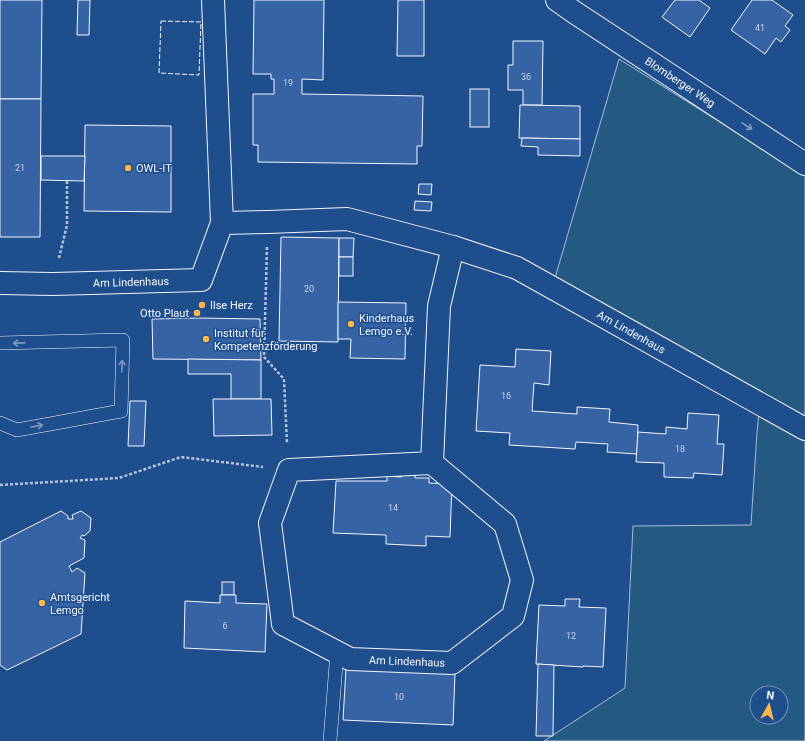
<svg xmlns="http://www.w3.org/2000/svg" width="805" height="741" font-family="Roboto,sans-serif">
  <rect width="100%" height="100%" fill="#1f4e8c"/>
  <path fill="#245a82" stroke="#a8bbd7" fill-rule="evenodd" d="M619,59l186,116v566h-261l81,-53 8,-162 118,-1 6,-93 4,-40 -206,-114zM757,693h24v24h-24z"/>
  <g fill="#3563a3" stroke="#f2f6ff">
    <polygon points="0,0 42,0 41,99 0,99"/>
    <polygon points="78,0 90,0 89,35 77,35"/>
    <polygon points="254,0 324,0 323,80 302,79 302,94 423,96 422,146 417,146 417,164 258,162 258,145 253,145 253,94 274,94 274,79 271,79 271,74 253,74"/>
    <polygon points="398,0 424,0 424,56 397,56"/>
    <polygon points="675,0 699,0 710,8 690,37 662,17"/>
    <polygon points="752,0 772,0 793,15 785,26 790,30 781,42 776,38 765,54 731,30"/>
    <polygon points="513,41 543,41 542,105 523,105 523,90 508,90 508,65 513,65"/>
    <rect x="470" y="89" width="19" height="38"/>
    <polygon points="0,99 41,99 40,237 0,237"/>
    <polygon points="520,105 580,106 580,139 519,138"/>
    <polygon points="85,125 171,126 171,212 84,211"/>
    <polygon points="522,138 580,139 580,156 538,155 538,147 521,146"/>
    <polygon points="41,156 85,156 84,181 41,180"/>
    <polygon points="419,184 432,184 431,195 418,194"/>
    <polygon points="415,201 432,202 431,211 414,210"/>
    <polygon points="281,237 339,238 338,342 279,341"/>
    <polygon points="339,238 354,238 353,257 339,257"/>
    <rect x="339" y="257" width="14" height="19"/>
    <polygon points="338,302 406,303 405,359 350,358 351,339 338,339"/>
    <polygon points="198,318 260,319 261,360 153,359 152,319"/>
    <polygon points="516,349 551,351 549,385 534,383 532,411 577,414 577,407 610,409 609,422 638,425 637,454 607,452 608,444 576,442 575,449 509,445 510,433 476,431 480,365 515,367"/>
    <polygon points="188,359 261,360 261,399 231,399 231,374 188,374"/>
    <polygon points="213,399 271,399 272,435 214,436"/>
    <polygon points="130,401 146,401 144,446 128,446"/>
    <polygon points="688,413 719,415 717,444 724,444 722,475 694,473 693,478 664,477 664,463 636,462 638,432 666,434 666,427 687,429"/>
    <polygon points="401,470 415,470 415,478 429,478 429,483 452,484 450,537 426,536 426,546 386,544 386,535 333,533 336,481 387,481 387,476 401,477"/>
    <polygon points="61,511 68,516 68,519 73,519 72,515 81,511 91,518 90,531 84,536 82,535 80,538 85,540 84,558 69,566 72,572 77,568 85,573 81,634 7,670 0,665 0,542"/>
    <rect x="222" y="582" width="12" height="13"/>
    <polygon points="220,595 236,595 236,603 267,604 265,652 184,648 185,601 220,603"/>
    <polygon points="565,599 580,599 579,607 606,608 603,667 583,666 583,667 536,664 539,605 565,606"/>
    <polygon points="538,664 554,665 553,736 536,736"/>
    <polygon points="346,669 455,674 453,725 343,720"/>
  </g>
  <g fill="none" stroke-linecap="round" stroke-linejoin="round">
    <g stroke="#f2f6ff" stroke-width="14">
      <g id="service">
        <polyline points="0,343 123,340 121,411 17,430 0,423"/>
        <polyline points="330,741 337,652"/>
      </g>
    </g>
    <g stroke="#f2f6ff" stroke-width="24">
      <g id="minor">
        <path id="s1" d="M557,0l17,12 231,152"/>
        <path id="s2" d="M222,223l46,-1 79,-3 106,28 64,21 288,161"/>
        <path id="s3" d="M0,283l53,1 148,-4 21,-57 -9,-223"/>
        <path id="s4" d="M432,463l-143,7 -19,53 13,101 67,35 102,4 61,-47 9,-36 -17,-56 -73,-61 7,-157 14,-59"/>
      </g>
    </g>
    <g stroke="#b3c4dc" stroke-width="2.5" stroke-dasharray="3 2" stroke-linecap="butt">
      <polyline points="267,247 264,357 284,379 287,444"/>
      <polyline points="59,258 67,225 67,181"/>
      <polyline points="0,485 119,478 181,457 263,467"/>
    </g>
    <use href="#service" stroke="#1f4e8c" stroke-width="13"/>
    <use href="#minor" stroke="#1f4e8c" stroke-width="22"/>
    <polygon stroke="#f2f6ff" stroke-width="1" stroke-dasharray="5 2" stroke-linecap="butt" points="161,21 201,22 199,75 159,73"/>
  </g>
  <defs><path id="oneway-shaft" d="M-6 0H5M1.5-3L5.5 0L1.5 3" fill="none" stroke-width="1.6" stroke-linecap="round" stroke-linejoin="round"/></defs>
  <g stroke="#7e9ac0">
    <use href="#oneway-shaft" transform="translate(747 126) rotate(33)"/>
    <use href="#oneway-shaft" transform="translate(19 343) rotate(179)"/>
    <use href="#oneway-shaft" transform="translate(122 366) rotate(-88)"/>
    <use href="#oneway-shaft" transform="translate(37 426) rotate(-11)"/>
  </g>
  <g fill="#ffb74d" stroke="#1f4e8c" stroke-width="1.5">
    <circle cx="128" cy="168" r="4"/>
    <circle cx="202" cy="305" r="4"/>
    <circle cx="197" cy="313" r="4"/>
    <circle cx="351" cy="324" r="4"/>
    <circle cx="206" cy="339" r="4"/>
    <circle cx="42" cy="603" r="4"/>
  </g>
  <g text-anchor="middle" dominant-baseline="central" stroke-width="3" stroke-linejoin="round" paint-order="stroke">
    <g font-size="9" fill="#c3d1e8">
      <text x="760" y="28">41</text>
      <text x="526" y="77">36</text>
      <text x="288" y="83">19</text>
      <text x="20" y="168">21</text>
      <text x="309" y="289">20</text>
      <text x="506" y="396">16</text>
      <text x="680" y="449">18</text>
      <text x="393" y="508">14</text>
      <text x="225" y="626">6</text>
      <text x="571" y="636">12</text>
      <text x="399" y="697">10</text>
    </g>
    <g font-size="11" fill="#f2f6ff" stroke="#1f4e8c">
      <text stroke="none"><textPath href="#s1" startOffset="148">Blomberger Weg</textPath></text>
      <text stroke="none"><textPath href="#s3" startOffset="131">Am Lindenhaus</textPath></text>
      <text stroke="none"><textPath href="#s2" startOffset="433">Am Lindenhaus</textPath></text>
      <text stroke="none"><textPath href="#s4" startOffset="434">Am Lindenhaus</textPath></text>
    </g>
    <g font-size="11" fill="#f2f6ff" stroke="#1f4e8c" text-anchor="start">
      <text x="136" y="168">OWL-IT</text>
      <text x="210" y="305">Ilse Herz</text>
      <text x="189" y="313" text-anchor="end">Otto Plaut</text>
      <text x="359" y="318">Kinderhaus<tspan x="359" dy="13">Lemgo e.V.</tspan></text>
      <text x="214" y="333">Institut für<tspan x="214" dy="13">Kompetenzförderung</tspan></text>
      <text x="50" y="597">Amtsgericht<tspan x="50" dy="13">Lemgo</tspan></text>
    </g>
  </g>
  <g transform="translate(769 705) rotate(8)"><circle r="19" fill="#1f4e8c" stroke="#7391ba"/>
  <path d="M0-3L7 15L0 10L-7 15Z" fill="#ffb74d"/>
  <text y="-6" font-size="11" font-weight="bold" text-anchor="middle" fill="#f2f6ff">N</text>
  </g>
</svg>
